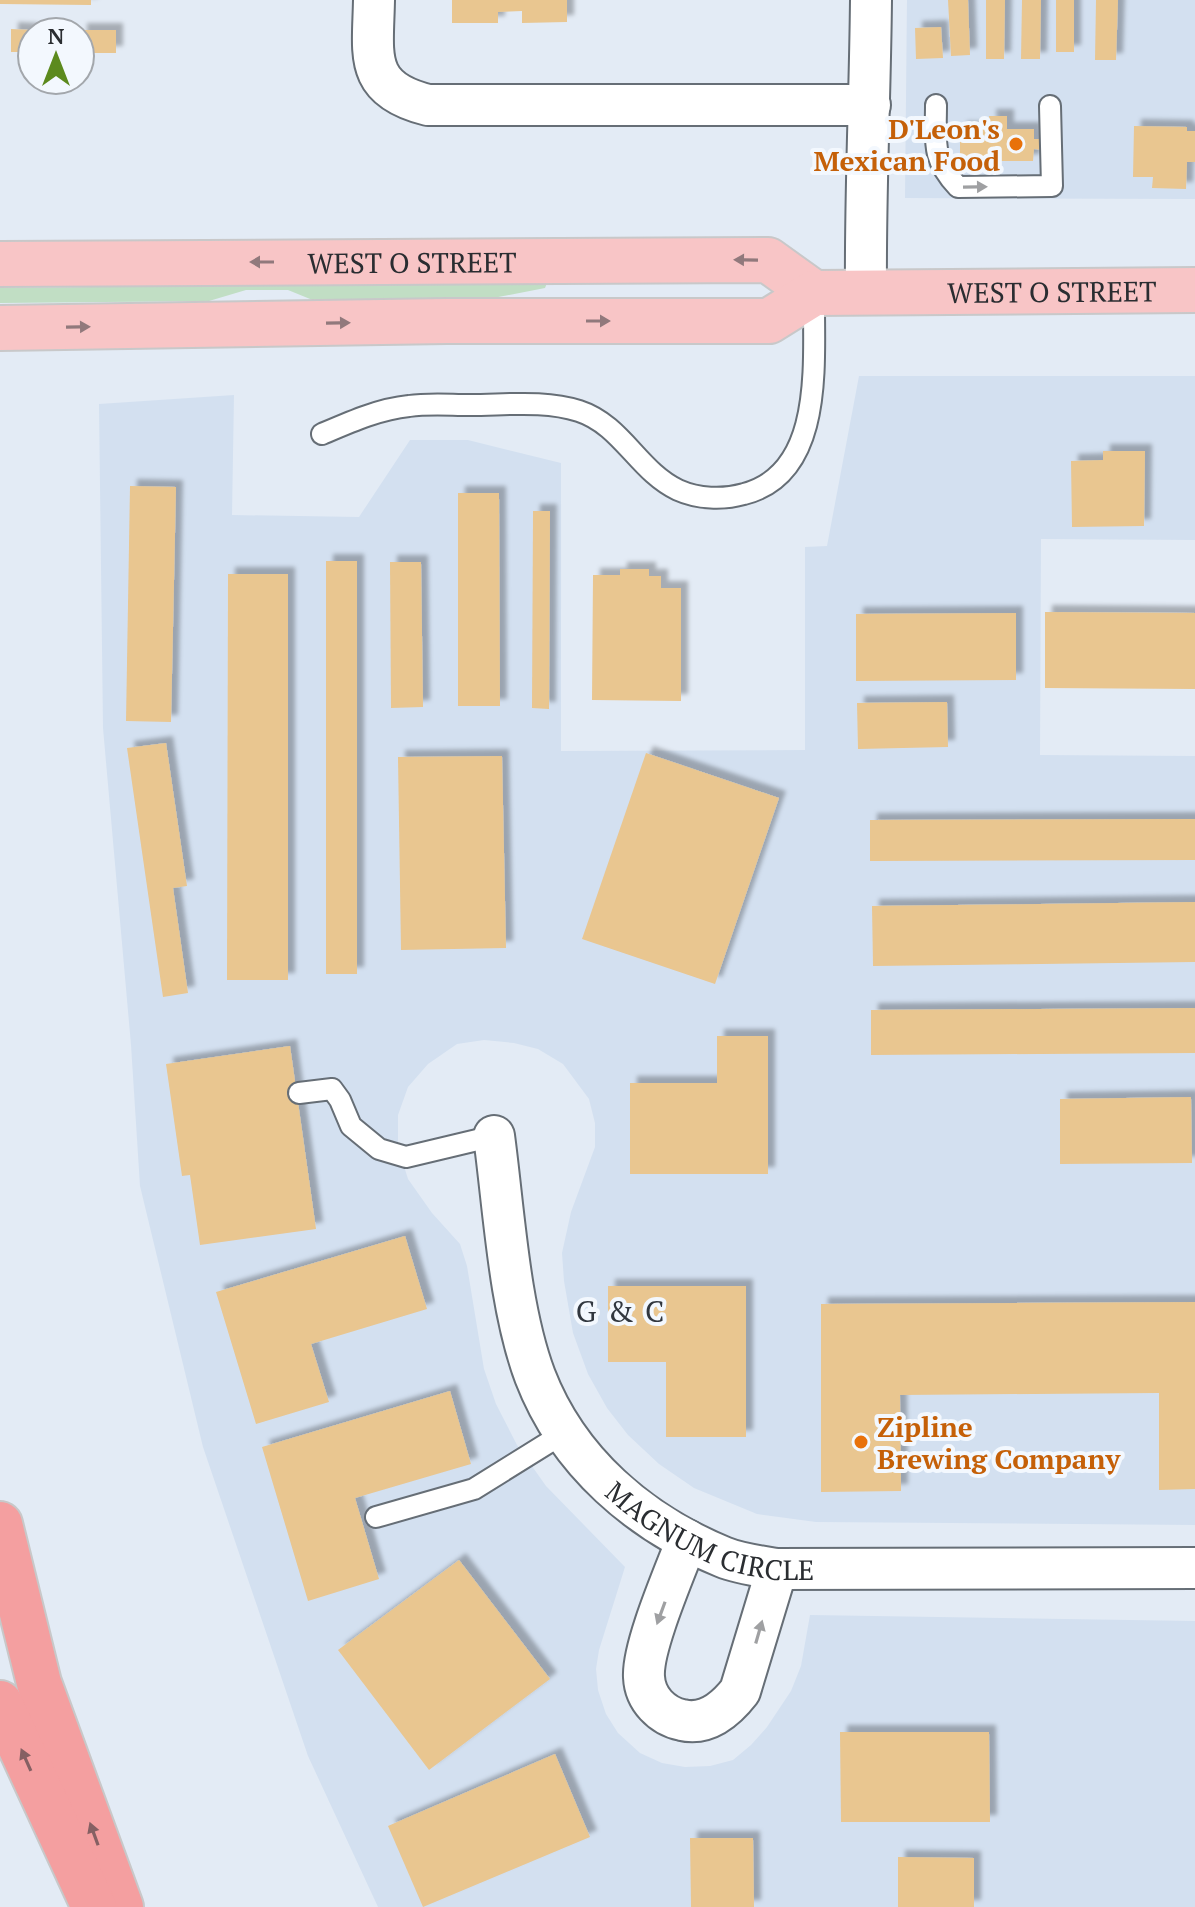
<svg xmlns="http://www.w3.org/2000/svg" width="1195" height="1907" font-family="'PT Serif',serif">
  <defs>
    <filter id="shadow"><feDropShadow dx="7" dy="-7" stdDeviation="2" flood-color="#0004"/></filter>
  </defs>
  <rect width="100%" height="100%" fill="#e3ebf5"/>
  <g fill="#d3e0f0">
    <polygon points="907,0 1195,0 1195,199 905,198"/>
    <polygon points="859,376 1195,376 1195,540 1041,539 1040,755 1195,756 1195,1525 816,1522 757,1514 694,1488 659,1464 628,1435 607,1408 588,1374 573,1333 564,1281 562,1253 571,1212 595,1147 595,1123 589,1099 563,1064 538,1049 514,1043 484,1040 457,1044 428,1064 408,1087 398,1115 398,1147 408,1179 432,1213 460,1244 467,1266 484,1369 496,1404 517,1445 546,1486 625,1567 599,1650 596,1669 598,1690 606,1714 618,1733 640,1753 662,1763 685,1767 710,1766 733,1760 751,1745 767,1727 791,1691 801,1666 810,1615 1195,1621 1195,1907 378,1907 308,1756 203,1447 140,1186 131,1045 103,728 99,404 234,395 232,515 359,517 410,440 468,440 561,463 561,751 805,750 805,547 827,546"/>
  </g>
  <polygon fill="#c1dec4" points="544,282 547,283 545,288 488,299 315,301 288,290 246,290 209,301 0,303 0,288"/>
  <g fill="#e9c690" filter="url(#shadow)">
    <polygon points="0,0 91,0 91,5 0,4"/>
    <polygon points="452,0 567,0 567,22 522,23 522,11 498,12 498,23 452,23"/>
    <polygon points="948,0 968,0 970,55 951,56"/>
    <polygon points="986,0 1005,0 1004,59 986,59"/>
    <polygon points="1022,0 1041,0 1040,59 1021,59"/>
    <rect x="1056" y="0" width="18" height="52"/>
    <polygon points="1096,0 1118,0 1116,60 1095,60"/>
    <polygon points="941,27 943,58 916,59 915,28"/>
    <polygon points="11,29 32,30 32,52 11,52"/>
    <rect x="80" y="30" width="36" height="23"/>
    <polygon points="989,116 1007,116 1007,129 1034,129 1034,139 1043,139 1043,150 1034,149 1033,161 960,161 960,128 990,129"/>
    <polygon points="1134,126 1187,127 1187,131 1195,131 1195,162 1187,162 1186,189 1152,188 1153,177 1133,177"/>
    <polygon points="1103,451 1145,451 1144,526 1072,527 1071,461 1103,460"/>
    <polygon points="130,486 176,487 171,722 126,721"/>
    <polygon points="458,493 499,493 500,706 458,706"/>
    <polygon points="533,511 550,511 549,709 532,708"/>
    <rect x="326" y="561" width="31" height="413"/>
    <polygon points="390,562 421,562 423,707 391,708"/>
    <polygon points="620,569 649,569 649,576 661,576 661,588 681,588 681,701 592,700 593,575 620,575"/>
    <polygon points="228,574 288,574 288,980 227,980"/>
    <polygon points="1045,612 1195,613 1195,689 1045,688"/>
    <polygon points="1016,613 1016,680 856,681 856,614"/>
    <polygon points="947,702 948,747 858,749 857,703"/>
    <polygon points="166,743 187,886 173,888 188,993 163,997 127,748"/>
    <polygon points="646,753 779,798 715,984 582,939"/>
    <polygon points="502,756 506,948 401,950 398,757"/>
    <polygon points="1195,819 1195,860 870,861 870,820"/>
    <polygon points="1195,902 1195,962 873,966 872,906"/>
    <polygon points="1195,1008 1195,1053 871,1055 871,1010"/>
    <polygon points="717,1036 768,1036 768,1174 630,1174 630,1083 717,1083"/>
    <polygon points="290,1046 316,1229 200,1245 190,1175 182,1176 166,1064"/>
    <polygon points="1191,1097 1192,1163 1060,1164 1060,1099"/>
    <polygon points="405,1236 427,1309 311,1344 329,1402 256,1424 216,1292"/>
    <polygon points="608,1286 746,1286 746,1437 666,1437 666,1362 608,1362"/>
    <polygon points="1195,1302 1195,1489 1159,1490 1159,1393 900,1395 901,1491 821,1492 821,1304"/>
    <polygon points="450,1391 471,1464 355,1498 379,1579 308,1601 262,1447"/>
    <polygon points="459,1560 550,1679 429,1770 338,1650"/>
    <polygon points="840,1732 989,1732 990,1822 841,1822"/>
    <polygon points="555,1754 590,1837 423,1907 388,1826"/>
    <polygon points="690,1838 753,1838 754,1907 691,1907"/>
    <polygon points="898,1857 974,1858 974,1907 898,1907"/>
  </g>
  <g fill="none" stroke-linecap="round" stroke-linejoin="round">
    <g stroke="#666e76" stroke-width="24">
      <g id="service">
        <path d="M936,105c0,36 -5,54 22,82l94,-1 -2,-80"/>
        <path d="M322,434c28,-12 57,-25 87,-28 20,-3 41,-1 61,-1 36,0 75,-5 109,6 43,14 59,60 99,79 20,9 45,10 66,4 82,-21 69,-135 70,-201"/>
        <polyline points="299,1093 332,1089 340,1100 351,1126 379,1149 406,1157 494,1136"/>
        <polyline points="376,1517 474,1489 564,1433"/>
      </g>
    </g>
    <g stroke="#666e76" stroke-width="44">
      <g id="minor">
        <path d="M374,0c-1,55 -11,89 54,105h442"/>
        <path d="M866,293c-1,-98 4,-195 5,-293"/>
        <path id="s1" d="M494,1136c10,74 15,171 41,240 33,86 105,147 188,181 17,7 36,9 54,12l418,-1"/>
        <path d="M687,1540c-12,32 -45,107 -43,137 1,22 18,39 38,43 25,6 44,-11 58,-29l37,-122"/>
      </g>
    </g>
    <g stroke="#c8c8c9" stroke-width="48">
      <g id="primary">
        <path id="s2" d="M0,264l768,-4 46,33"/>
        <path id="s3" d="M0,328l447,-7h322l45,-28 381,-3"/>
      </g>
    </g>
    <g stroke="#c8c8c9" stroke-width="48">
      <g id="motorway">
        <polyline points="0,1524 39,1683 121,1907"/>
        <polyline points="0,1703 94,1907"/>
      </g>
    </g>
    <use href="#service" stroke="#fff" stroke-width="20"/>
    <use href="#minor" stroke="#fff" stroke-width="40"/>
    <use href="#primary" stroke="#f8c5c6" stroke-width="44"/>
    <use href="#motorway" stroke="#f49fa0" stroke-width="44"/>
  </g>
  <defs><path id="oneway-solid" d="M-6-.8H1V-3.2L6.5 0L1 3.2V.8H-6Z" transform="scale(2)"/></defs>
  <g fill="#9fa0a2">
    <use href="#oneway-solid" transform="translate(975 187) rotate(-1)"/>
    <use href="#oneway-solid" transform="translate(661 1613) rotate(110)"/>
    <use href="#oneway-solid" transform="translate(759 1632) rotate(-74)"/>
  </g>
  <g fill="#91797c">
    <use href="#oneway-solid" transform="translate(746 260) rotate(-179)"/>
    <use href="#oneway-solid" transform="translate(262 262) rotate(180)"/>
    <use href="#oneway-solid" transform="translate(598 321)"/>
    <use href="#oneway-solid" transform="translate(338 323) rotate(-1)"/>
    <use href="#oneway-solid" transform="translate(78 327) rotate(-1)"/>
  </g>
  <g fill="#856063">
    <use href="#oneway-solid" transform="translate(26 1760) rotate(-114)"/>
    <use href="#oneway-solid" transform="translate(94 1834) rotate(-110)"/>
  </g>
  <g fill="#e8710a" stroke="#f3f8fe" stroke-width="3">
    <circle cx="1016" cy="144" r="8"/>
    <circle cx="861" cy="1442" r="8"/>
  </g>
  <g text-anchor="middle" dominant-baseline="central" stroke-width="8" stroke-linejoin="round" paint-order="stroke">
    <g font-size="28" font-weight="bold" fill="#c56008" stroke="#f3f8fe" text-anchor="end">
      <text x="1000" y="128">D'Leon's<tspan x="1000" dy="32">Mexican Food</tspan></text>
      <text x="877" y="1426" text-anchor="start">Zipline<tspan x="877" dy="32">Brewing Company</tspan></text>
    </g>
    <g font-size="28" fill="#2a2d31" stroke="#f3f8fe">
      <text stroke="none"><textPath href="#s2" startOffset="412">WEST O STREET</textPath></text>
      <text stroke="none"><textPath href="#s3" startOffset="1060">WEST O STREET</textPath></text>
      <text stroke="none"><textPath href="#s1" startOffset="492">MAGNUM CIRCLE</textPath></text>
    </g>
    <g font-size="30" letter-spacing="2" fill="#31373f" stroke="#f3f8fe">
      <text x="621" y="1311">G &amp; C</text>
    </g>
  </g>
  <g transform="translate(56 56)"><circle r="38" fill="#f3f8fe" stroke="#a3a7ac" stroke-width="2"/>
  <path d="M0-6L14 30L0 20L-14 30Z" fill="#5c8a1d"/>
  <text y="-12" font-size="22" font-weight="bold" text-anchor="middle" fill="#2a2d31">N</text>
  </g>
</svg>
